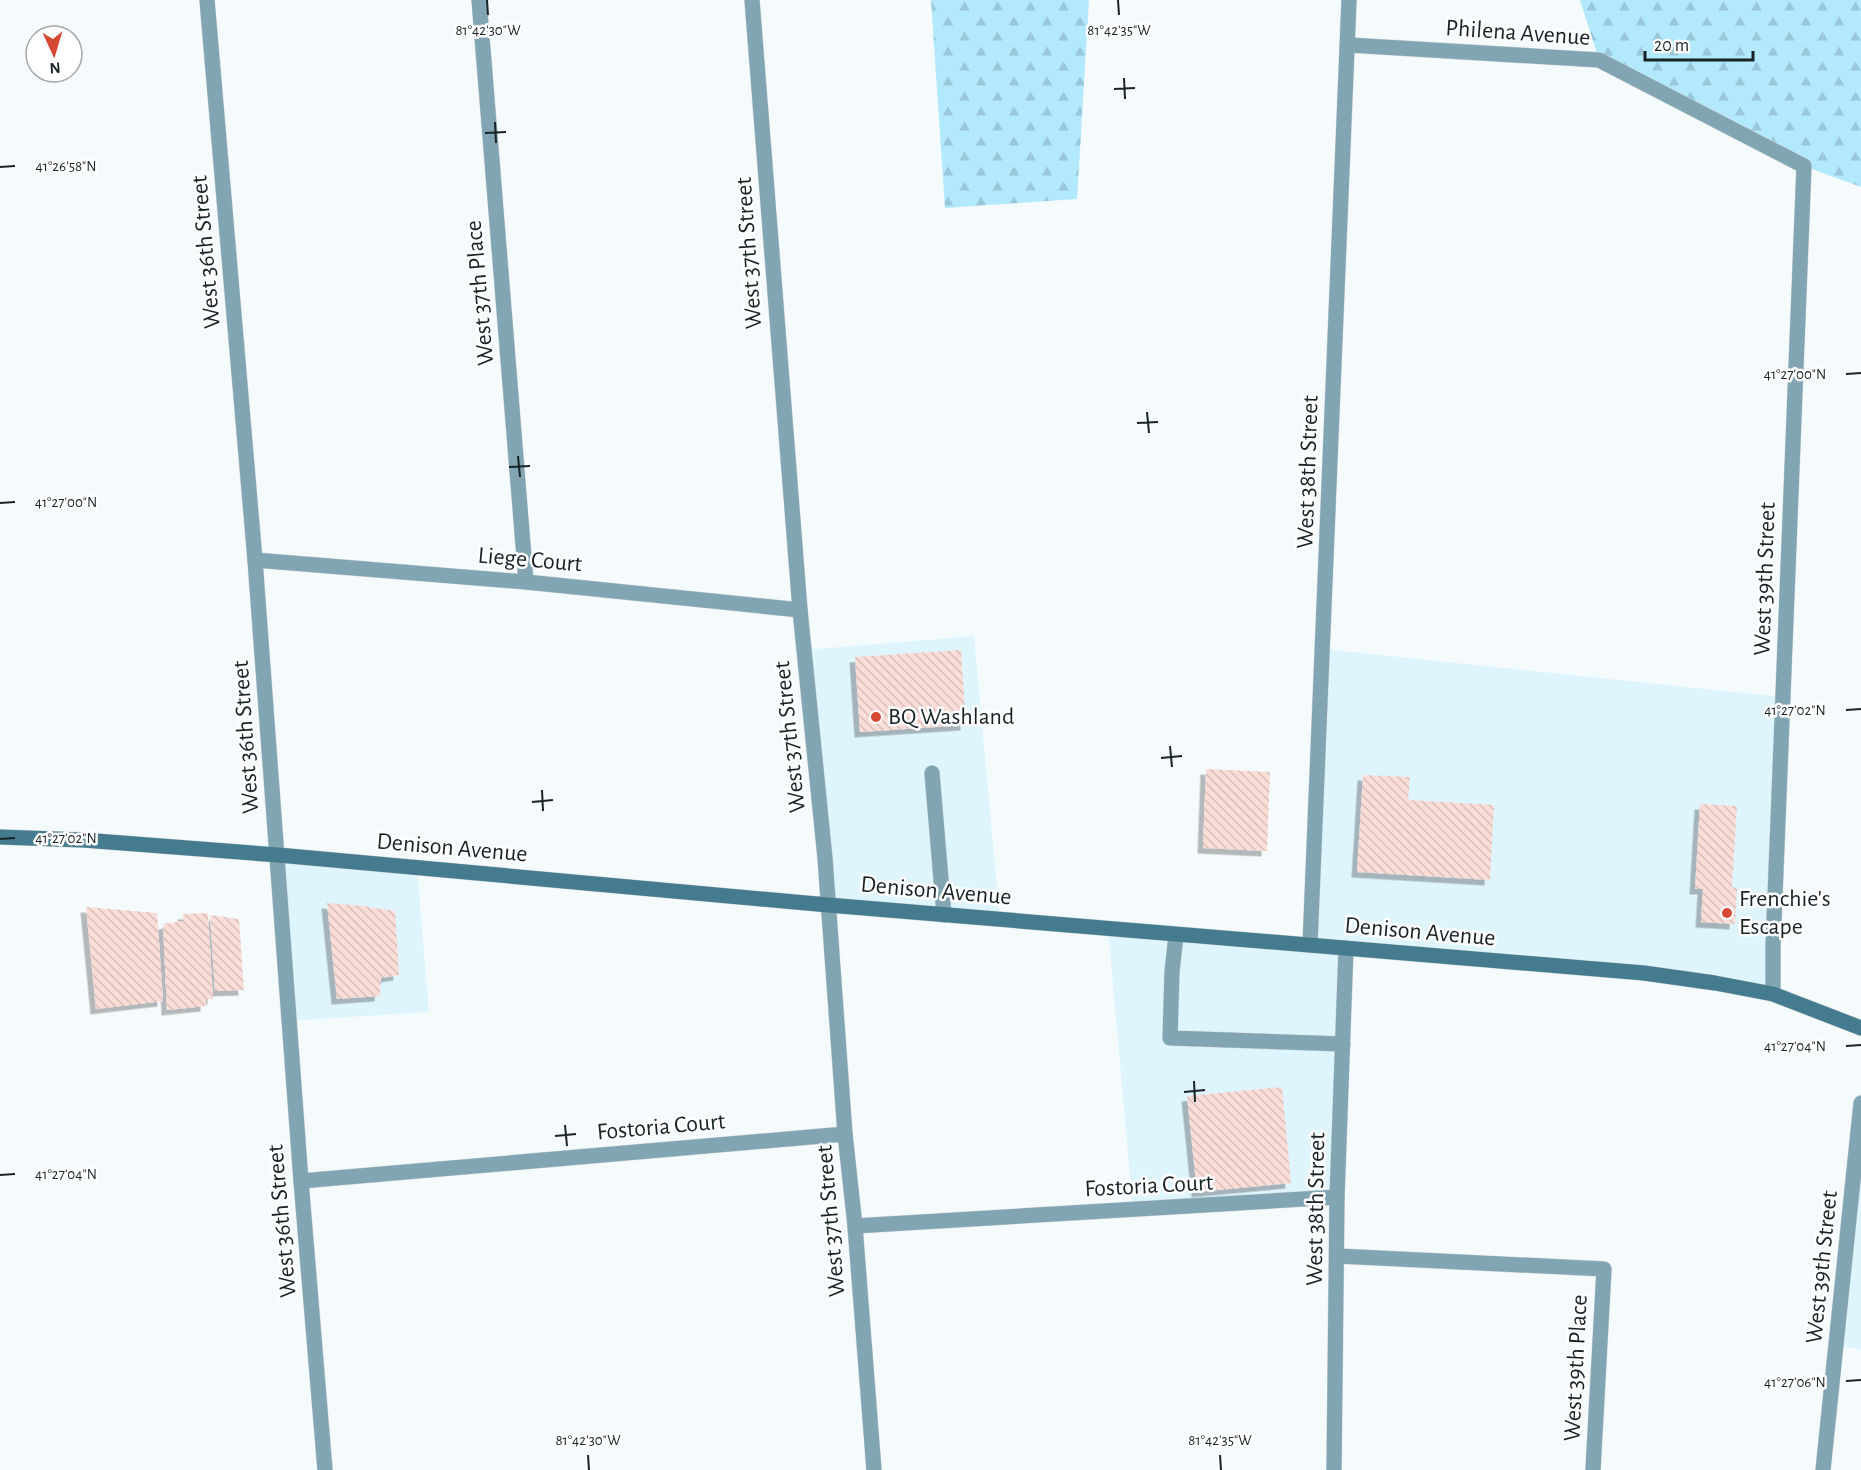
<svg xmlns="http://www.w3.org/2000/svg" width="1861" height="1470" font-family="'Alegreya Sans',sans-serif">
  <defs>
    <pattern id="forest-firs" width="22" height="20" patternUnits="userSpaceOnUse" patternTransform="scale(1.5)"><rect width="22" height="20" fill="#b2e9fd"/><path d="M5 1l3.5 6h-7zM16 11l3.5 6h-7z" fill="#98c8d9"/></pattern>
    <pattern id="building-back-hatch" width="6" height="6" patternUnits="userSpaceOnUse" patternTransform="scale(1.5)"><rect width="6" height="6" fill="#fbddd7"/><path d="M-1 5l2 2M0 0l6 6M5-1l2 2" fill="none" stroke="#d6bdb9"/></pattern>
    <filter id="shadow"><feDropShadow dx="-5.5" dy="5.5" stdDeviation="0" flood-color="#0004"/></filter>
  </defs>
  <rect width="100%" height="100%" fill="#f5fbfd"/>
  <g fill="#dff5fe">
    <polygon points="974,636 1000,920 828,905 804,650"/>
    <polygon points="1323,649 1783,697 1773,994 1347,948 1337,1197 1133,1210 1108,928 1310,945"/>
    <polygon points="278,855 417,867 429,1012 289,1021"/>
    <polygon points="1861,1103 1861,1350 1837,1345"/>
  </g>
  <g fill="url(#forest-firs)">
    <polygon points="931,0 1089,0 1077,199 945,208"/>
    <polygon points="1580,0 1861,0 1861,187 1804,166 1599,60"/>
  </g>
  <g fill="url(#building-back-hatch)" filter="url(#shadow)">
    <polygon points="961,650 966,725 860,732 855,657"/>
    <polygon points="1206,769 1270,772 1267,851 1203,848"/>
    <polygon points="1363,775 1410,777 1408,800 1494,805 1490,880 1357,872"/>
    <polygon points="1700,804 1737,806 1732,887 1737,888 1735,924 1701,922 1703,889 1695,889"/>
    <polygon points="327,903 363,906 395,911 399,975 381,978 380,996 337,999"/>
    <polygon points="86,907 157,913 163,1001 96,1009"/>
    <polygon points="208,913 213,999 206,999 206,1006 167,1010 163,924 183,921 183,914"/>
    <polygon points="210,915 239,919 244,990 215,991"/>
    <polygon points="1282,1087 1291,1183 1197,1192 1187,1096"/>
  </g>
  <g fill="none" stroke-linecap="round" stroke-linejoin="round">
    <g stroke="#d2d8db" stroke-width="16">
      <g id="lane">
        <polyline points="479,0 526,582"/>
        <polyline points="255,560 526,582 800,610"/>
        <polyline points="932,773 944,915"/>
        <polyline points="1176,935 1172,972 1170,1038 1343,1044"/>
        <polyline points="301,1181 845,1134"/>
        <polyline points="855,1226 1337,1197"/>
        <polyline points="1338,1256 1604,1269 1593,1470"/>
      </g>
    </g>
    <g stroke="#d2d8db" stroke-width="16">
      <g id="street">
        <polyline points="207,0 255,560 301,1181 325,1470"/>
        <polyline points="752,0 800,610 825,858 845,1134 855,1226 874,1470"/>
        <polyline points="1349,45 1599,60 1804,166 1773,946 1773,994"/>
        <polyline points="1310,945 1349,0"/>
        <polyline points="1334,1470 1337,1197 1346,948"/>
        <polyline points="1823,1470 1861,1103"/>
      </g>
    </g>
    <g stroke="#d2d8db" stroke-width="16">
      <polyline id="secondary" points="0,837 83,840 278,855 828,905 1644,973 1715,983 1773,994 1861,1028"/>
    </g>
    <use href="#lane" stroke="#81a5b2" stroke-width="15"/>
    <use href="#street" stroke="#81a5b2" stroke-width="15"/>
    <use href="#secondary" stroke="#447b8e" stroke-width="15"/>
  </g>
  <path fill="none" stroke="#182327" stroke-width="2" d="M487,0l1,15M1118,0l1,15M1124,78l1,21M1114,89l21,-1M495,122l1,21M485,133l21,-1M0,167l15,-1M1846,374l15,-1M1147,412l2,21M1137,423l21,-1M518,456l2,21M509,467l21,-1M0,503l15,-1M1846,710l15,-1M1170,746l2,21M1161,758l21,-2M542,790l1,21M532,802l21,-2M0,839l15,-1M1846,1046l15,-1M1194,1081l1,21M1184,1092l21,-2M565,1125l2,21M555,1136l21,-2M0,1175l15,-1M1846,1381l15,-1M588,1455l1,15M1220,1455l1,15"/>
  <g fill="#d54933" stroke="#fff" stroke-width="2">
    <circle cx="876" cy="717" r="6"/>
    <circle cx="1727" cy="913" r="6"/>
  </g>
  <g text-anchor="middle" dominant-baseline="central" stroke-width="5" stroke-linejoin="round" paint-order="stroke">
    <g font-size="24" fill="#182327" stroke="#fff">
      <text transform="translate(1518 33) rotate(4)">Philena Avenue</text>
      <text transform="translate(206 252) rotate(-95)">West 36th Street</text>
      <text transform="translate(749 253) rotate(-94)">West 37th Street</text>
      <text transform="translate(480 293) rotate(-95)">West 37th Place</text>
      <text transform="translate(1308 472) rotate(-88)">West 38th Street</text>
      <text transform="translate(530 560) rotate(5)">Liege Court</text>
      <text transform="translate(1765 579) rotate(-88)">West 39th Street</text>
      <text transform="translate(246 737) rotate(-94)">West 36th Street</text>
      <text transform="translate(790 737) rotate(-96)">West 37th Street</text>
      <text transform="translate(452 848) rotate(5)">Denison Avenue</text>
      <text transform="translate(936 891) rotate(5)">Denison Avenue</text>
      <text transform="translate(1420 932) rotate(5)">Denison Avenue</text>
      <text transform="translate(661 1127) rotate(-5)">Fostoria Court</text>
      <text transform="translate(1149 1186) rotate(-3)">Fostoria Court</text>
      <text transform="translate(1316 1209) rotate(-89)">West 38th Street</text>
      <text transform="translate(282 1221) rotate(-95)">West 36th Street</text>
      <text transform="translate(831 1221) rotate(-95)">West 37th Street</text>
      <text transform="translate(1822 1267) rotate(-84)">West 39th Street</text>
      <text transform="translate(1576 1368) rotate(-87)">West 39th Place</text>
    </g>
    <g font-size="24" fill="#182327" stroke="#fff" text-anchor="start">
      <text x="888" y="717">BQ Washland</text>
      <text x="1739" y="899">Frenchie's<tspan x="1739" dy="28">Escape</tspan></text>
    </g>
  </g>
  <g font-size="15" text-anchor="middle" fill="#182327" stroke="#fff" stroke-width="5" stroke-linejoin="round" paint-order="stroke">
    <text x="488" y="35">81°42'30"W</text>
    <text x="1119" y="35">81°42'35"W</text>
    <text x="66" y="171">41°26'58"N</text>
    <text x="1795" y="379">41°27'00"N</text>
    <text x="66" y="507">41°27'00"N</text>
    <text x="1795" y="715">41°27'02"N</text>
    <text x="66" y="843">41°27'02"N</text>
    <text x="1795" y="1051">41°27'04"N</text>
    <text x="66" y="1179">41°27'04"N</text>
    <text x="1795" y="1387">41°27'06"N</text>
    <text x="588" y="1445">81°42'30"W</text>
    <text x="1220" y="1445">81°42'35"W</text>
  </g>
  <g transform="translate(54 54) rotate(176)"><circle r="28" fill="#ffffff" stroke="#a3a7a9" stroke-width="1.5"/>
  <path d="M0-4.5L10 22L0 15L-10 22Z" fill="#d54933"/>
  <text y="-9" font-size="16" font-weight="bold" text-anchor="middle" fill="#182327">N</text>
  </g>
  <path d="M1645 51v9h108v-9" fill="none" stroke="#182327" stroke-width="3"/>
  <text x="1654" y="51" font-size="18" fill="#182327" stroke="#ffffff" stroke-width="4.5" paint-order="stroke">20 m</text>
</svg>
